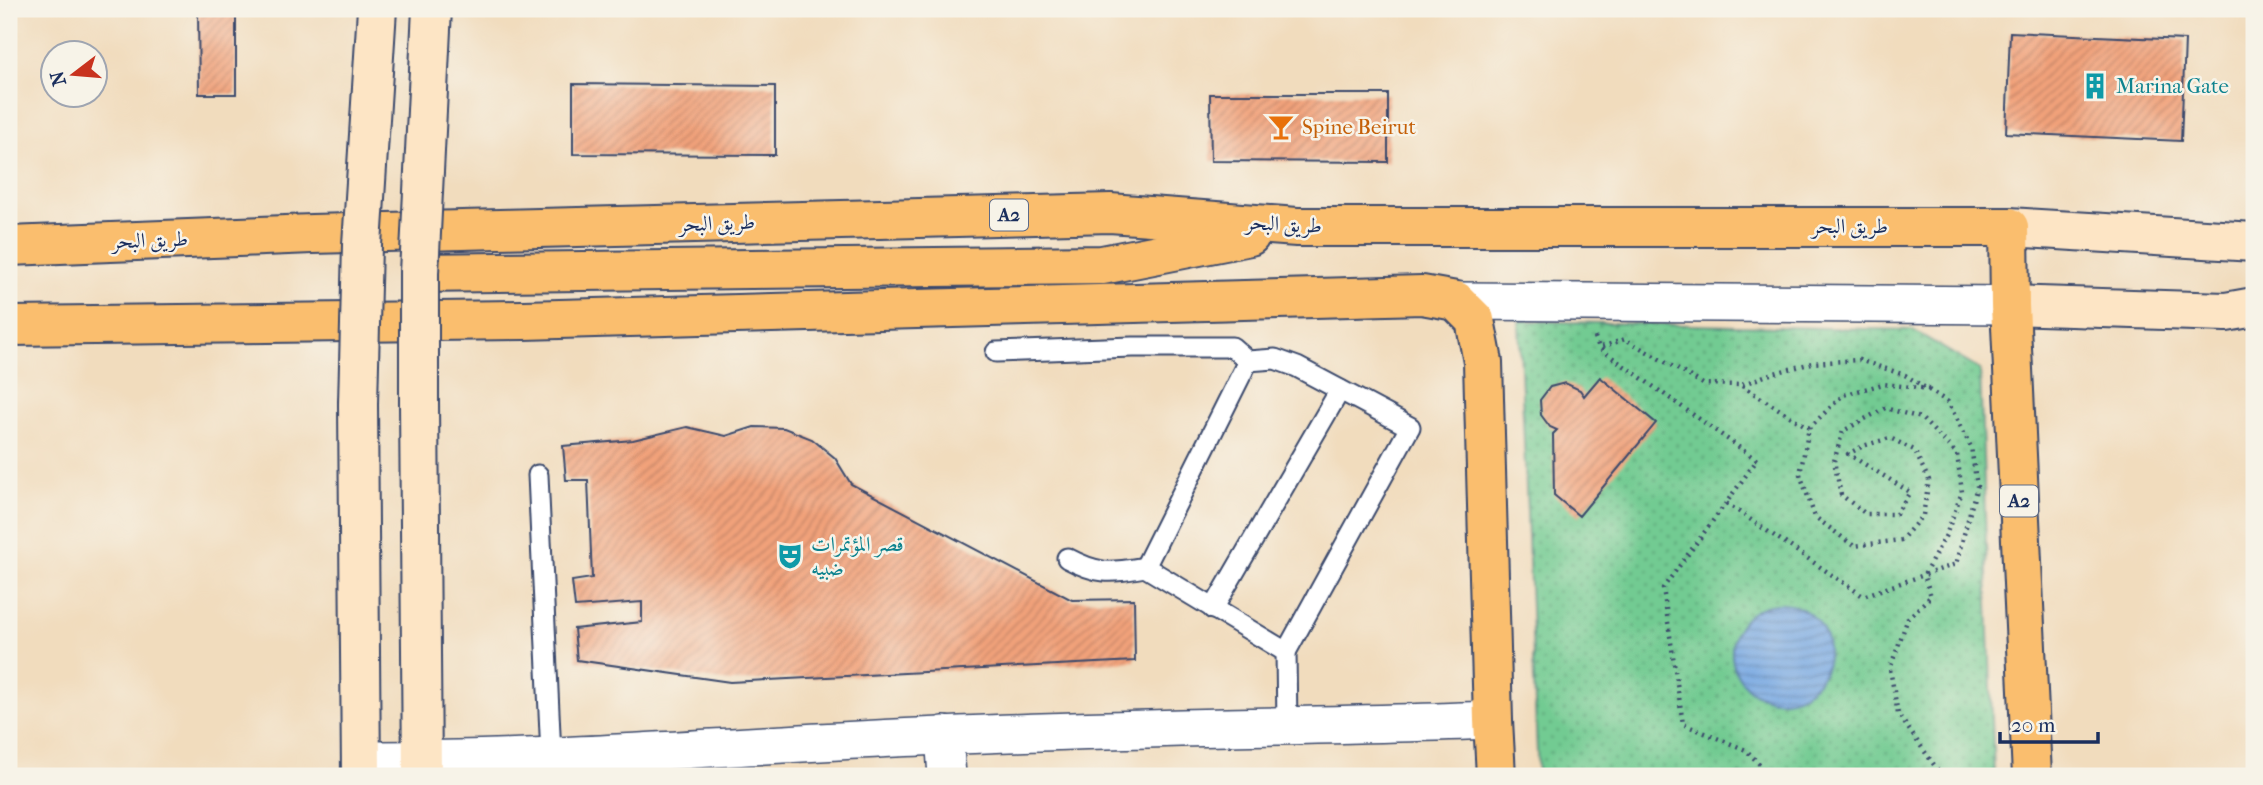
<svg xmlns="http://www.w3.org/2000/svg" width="2263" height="785" font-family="'IM FELL French Canon',Amiri,serif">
  <defs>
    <pattern id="park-dots" width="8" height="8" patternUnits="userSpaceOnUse" patternTransform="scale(1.75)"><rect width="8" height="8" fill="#72cb92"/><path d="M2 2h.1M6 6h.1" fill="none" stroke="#5da57a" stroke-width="1.8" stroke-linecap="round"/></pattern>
    <pattern id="water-rules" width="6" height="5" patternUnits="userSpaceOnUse" patternTransform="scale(1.75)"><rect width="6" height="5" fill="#78a9e3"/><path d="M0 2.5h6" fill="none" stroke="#628abb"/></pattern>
    <pattern id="building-hatch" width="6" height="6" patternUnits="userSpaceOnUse" patternTransform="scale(1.75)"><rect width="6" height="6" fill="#f2a27a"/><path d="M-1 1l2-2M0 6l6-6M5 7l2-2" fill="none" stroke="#c38467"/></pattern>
  </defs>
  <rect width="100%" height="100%" fill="#f7f3e8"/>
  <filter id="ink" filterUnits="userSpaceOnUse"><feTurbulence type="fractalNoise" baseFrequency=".0143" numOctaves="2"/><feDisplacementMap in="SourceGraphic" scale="14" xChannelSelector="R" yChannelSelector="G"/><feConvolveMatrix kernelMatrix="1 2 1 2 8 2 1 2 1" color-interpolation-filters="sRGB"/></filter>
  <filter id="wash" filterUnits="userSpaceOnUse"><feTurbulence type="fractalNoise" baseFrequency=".00686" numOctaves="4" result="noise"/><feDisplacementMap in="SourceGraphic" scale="28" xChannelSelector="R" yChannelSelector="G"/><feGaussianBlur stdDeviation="1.57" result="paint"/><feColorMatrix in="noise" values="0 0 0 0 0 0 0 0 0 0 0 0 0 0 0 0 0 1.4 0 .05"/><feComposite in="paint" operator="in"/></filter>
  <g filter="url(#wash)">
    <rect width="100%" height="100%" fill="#f1dcbd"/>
    <polygon fill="url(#park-dots)" stroke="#467d78" stroke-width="2" points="1519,321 1913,330 1980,370 1994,776 1538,776"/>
    <circle fill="url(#water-rules)" stroke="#4a6ca0" stroke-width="2" cx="1780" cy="652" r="48"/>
    <g id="blocks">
      <g fill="url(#building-hatch)">
        <polygon points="198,9 236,9 236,94 199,94"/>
        <polygon points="2010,32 2185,40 2181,141 2006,133"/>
        <polygon points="573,84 775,86 775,155 573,154"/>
        <polygon points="1210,94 1388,94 1388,162 1211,161"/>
        <polygon points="1600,377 1656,423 1579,516 1554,495 1553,434 1557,430 1550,427 1541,415 1540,400 1550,387 1565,383 1580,390 1584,396"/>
        <polygon points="687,427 726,436 754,427 784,428 812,439 835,458 851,484 1072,600 1134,599 1135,661 730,682 577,660 574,629 642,622 642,602 575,607 572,581 592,578 588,480 566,480 563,446 633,440"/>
      </g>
    </g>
  </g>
  <g filter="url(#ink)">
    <use href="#blocks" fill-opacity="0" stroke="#3b496c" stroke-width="2"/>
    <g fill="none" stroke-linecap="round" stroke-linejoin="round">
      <g stroke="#3b496c" stroke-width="23">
        <g id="lane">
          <polyline points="996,352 1132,347 1232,347 1248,361 1275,359 1297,367 1410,427 1286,652"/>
          <polyline points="1248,361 1145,567 1286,652 1287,726"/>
          <polyline points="538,475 551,755"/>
          <path d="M1067,558c32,17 42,15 78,9"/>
          <polyline points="1213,609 1340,390"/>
        </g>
      </g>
      <g stroke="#3b496c" stroke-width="40">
        <g id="street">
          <polyline points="1456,301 2010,305"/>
          <polyline points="944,735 947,776"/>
          <path d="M361,760c193,1 387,-16 580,-24 184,-9 368,-9 552,-16"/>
        </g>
      </g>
      <g stroke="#3b496c" stroke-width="42">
        <g id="secondary">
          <polyline points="2009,227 2254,242"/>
          <polyline points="2010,305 2226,312 2254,307"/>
          <polyline points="419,402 422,776"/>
          <polyline points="358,404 361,776"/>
        </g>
      </g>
      <g stroke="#3b496c" stroke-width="42">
        <g id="highway">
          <polyline points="9,246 312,234 1110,213 1297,227 2009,227 2010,305 2032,776"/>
          <polyline points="419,273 1102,265 1250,236"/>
          <polyline points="9,326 524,320 1422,295 1456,301 1475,320 1483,362 1493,720 1496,776"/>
        </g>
      </g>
      <g stroke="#3b496c" stroke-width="4.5" stroke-dasharray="2 5" stroke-linecap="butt">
        <polyline points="1595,337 1599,348 1757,460 1726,503 1863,596 1956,564 1977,486 1971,447 1948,402 1905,375 1859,360 1812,363 1767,375 1741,385 1703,384 1625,339 1599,348"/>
        <polyline points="1742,386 1809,428"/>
        <polyline points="1929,389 1883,384 1843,395 1809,428 1800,474 1815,517 1854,546 1901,540 1923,515 1929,480 1914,450 1890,438 1863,446 1848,454 1910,492 1896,514 1866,514 1841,495 1834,461 1843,431 1885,408 1921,418 1957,454 1962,492 1946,535 1924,575 1931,596 1908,618 1890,669 1898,714 1942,776"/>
        <polyline points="1726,503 1663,588 1683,724 1746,750 1771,776"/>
      </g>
      <use href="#lane" stroke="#fff" stroke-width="19"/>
      <use href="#street" stroke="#fff" stroke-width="37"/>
      <use href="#secondary" stroke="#fde5c5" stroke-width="38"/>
      <use href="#highway" stroke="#fabe6e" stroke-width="38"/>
      <g stroke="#3b496c" stroke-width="42" stroke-linecap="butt">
        <g id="secondary-bridge">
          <polyline points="419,402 419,273 432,9"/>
          <polyline points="358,404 362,245 377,9"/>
        </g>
      </g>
      <use href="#secondary-bridge" stroke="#fde5c5" stroke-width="38"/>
    </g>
  </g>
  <defs>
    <g id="building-bare" transform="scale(2.1)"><path d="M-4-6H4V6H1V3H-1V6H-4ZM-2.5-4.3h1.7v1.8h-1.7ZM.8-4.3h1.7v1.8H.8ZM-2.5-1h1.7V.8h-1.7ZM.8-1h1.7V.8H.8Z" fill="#0f9aa8" stroke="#f7f3e8" stroke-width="2.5" paint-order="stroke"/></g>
    <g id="bar-bare" transform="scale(2.1)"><path d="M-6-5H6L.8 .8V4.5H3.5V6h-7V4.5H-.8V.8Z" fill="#e8710a" stroke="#f7f3e8" stroke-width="2.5" paint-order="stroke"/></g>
    <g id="theatre-bare" transform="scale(2.1)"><path d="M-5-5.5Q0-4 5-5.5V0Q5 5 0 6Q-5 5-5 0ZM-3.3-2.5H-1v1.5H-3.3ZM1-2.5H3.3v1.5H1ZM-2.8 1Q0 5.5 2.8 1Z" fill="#0f9aa8" stroke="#f7f3e8" stroke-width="2.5" paint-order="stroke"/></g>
  </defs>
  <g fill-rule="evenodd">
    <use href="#building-bare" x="2095" y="86"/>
    <use href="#bar-bare" x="1281" y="127"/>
    <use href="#theatre-bare" x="790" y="556"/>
  </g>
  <g text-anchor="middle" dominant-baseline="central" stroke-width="5" stroke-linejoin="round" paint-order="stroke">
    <g fill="#f7f3e8" stroke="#5d6a87" stroke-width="2">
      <rect x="990" y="199.5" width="38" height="31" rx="5"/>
      <rect x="2000" y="485.5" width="38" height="31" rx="5"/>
    </g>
    <g font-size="19" font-weight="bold" fill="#1b2f5e">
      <text x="1009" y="215">A2</text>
      <text x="2019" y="501">A2</text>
    </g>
    <g font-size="21" fill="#0d838f" stroke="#f7f3e8" text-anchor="start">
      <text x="2116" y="86">Marina Gate</text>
      <text x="811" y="544">قصر المؤتمرات<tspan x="811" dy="24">ضبيه</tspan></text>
    </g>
    <g font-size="21" fill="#c56008" stroke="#f7f3e8" text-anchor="start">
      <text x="1302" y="127">Spine Beirut</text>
    </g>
    <g font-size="21" fill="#1b2f5e" stroke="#f7f3e8">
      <text transform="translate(717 223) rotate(-2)">طريق البحر</text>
      <text transform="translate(1284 224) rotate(3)">طريق البحر</text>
      <text x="1850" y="226">طريق البحر</text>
      <text transform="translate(150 240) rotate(-2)">طريق البحر</text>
    </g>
  </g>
  <rect width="2263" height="785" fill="none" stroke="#f7f3e8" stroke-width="35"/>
  <g transform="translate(74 74) rotate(254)"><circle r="33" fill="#f7f3e8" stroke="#9fa5b1" stroke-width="2"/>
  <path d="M0-5L12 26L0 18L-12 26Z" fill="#c8321e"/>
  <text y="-10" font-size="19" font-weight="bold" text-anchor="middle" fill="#1b2f5e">N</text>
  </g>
  <path d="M2000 732v10h98v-10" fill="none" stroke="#1b2f5e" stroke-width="3.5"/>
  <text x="2011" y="732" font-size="21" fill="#1b2f5e" stroke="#f7f3e8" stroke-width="5" paint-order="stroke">20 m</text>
</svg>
